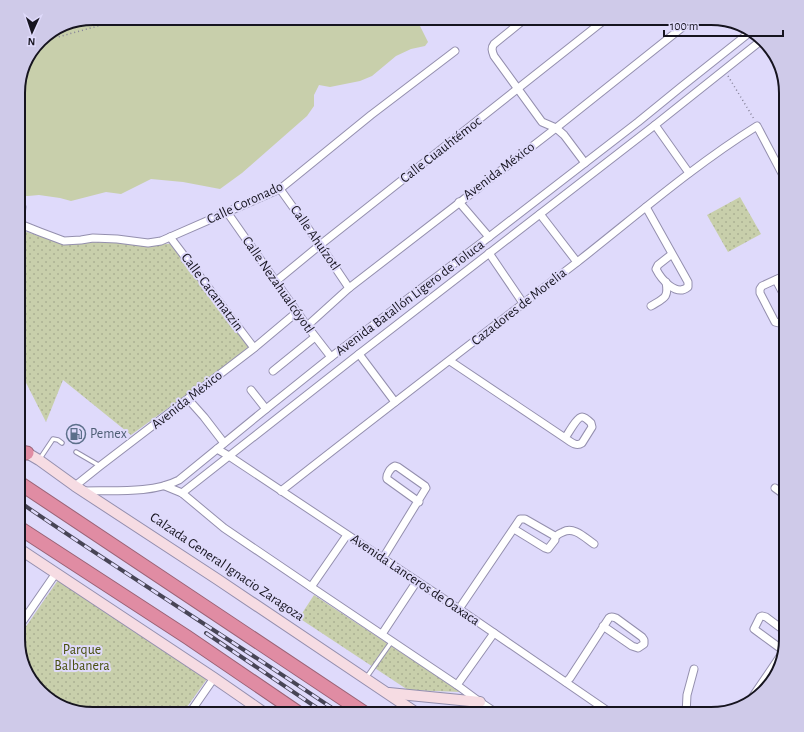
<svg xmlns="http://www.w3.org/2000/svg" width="804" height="732" font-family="'Alegreya Sans',sans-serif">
  <defs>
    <pattern id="park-dots" width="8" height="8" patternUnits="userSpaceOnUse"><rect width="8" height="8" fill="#c8cfab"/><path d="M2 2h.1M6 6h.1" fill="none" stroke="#abb193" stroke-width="1.8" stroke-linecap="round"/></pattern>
  </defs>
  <rect width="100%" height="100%" fill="#dfdafb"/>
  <polygon fill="#c8cfab" points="93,18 416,18 428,42 425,46 411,49 396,56 372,76 360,81 330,87 319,85 314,95 314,106 307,116 242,173 220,189 183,182 151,179 121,194 106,192 71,201 60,198 39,195 28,196 18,196 18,88 26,60 43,37"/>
  <g fill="url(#park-dots)">
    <polygon points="740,197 761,234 728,252 707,215"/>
    <polygon points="18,229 66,245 94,241 173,244 252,347 131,435 63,380 46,422 18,367"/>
    <polygon points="58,580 207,679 182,714 93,714 64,708 40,692 18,643 18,638"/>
    <polygon points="314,595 461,692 408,690 299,618"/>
  </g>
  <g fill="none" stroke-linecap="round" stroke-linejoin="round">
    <g stroke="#948fae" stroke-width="5.5">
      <g id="service">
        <polyline points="76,452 100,466"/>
        <polyline points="39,460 53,439 58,440 62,443"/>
        <polyline points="366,678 392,641"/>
      </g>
    </g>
    <g stroke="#948fae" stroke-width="9">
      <g id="minor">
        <path d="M526,18l-32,26c-3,4 -2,7 0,12l48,66 14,6 8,7 21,28"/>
        <polyline points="655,125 689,173"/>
        <polyline points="280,189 320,245 349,288"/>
        <polyline points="459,202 489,237"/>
        <path d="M18,204l3,1 1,2c0,6 -5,11 -2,17l20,8 24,9 17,-1 12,-2 24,1 31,4 13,-2 119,-52 91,-74 84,-64"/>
        <path d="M646,207l42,75v5c-12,10 -27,-8 -32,-18l2,-4 14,-11"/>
        <polyline points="227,212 307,326 331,357"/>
        <polyline points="540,214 577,262"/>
        <polyline points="170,237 254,348"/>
        <polyline points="489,253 523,303"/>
        <polyline points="786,275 762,286 760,289 760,293 775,322 779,323 786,322"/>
        <polyline points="776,280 786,299"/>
        <polyline points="275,282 320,245 607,18"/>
        <path d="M651,306c13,-8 18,-8 15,-24"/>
        <polyline points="307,326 349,288 556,128 694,18"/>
        <polyline points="359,354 395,402"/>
        <path d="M450,361l115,77c6,4 11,9 17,5l10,-16 -1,-4c-2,-2 -6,-6 -9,-6 -5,0 -14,17 -17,21"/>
        <polyline points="273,371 315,337"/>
        <polyline points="251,390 266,409"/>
        <polyline points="188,399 204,417 224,443"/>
        <polyline points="217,449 229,456 459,609 612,714"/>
        <polyline points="75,486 100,466 254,348 297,312"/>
        <polyline points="165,486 182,493 224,528 311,587 457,685 480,702 498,714"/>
        <polyline points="775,488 786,496"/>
        <path d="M83,491c30,-1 69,3 96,-11l87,-71 65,-52 158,-120 149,-115 43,-35 68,-54"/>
        <path d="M281,491c98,-77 197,-153 295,-228 60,-47 117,-97 181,-137l29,55"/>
        <polyline points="182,493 359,354 655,125 763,39"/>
        <path d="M514,529l31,19 3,1 7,-9v-3c2,-2 5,-4 8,-5 11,-6 22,6 31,12"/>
        <path d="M383,558l43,-70 -1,-2 -27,-19 -3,-1c-5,2 -9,9 -8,13l32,23"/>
        <polyline points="311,587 347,535"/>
        <polyline points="459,609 520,519 525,519 553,535 555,537"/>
        <polyline points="18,628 56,573"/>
        <polyline points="382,634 417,581"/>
        <polyline points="784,651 754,629 760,617 762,616 766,617 786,632"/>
        <path d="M566,682l4,-4 39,-60c2,-2 4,-1 7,0l26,19 2,3v4l-6,4 -6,-2 -29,-20"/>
        <polyline points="457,685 494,633"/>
        <polyline points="749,702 783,652"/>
        <polyline points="189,714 214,678"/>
        <polyline points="686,714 687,695 694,669"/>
      </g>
    </g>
    <g stroke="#948fae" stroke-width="12">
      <g id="secondary">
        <polyline points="22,450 39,460 75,486 217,579 418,714"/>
        <polyline points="18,548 214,678 266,714"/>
        <polyline points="389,693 480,702"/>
      </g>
    </g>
    <g stroke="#996275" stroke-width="15">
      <g id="motorway">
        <polyline points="18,453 27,453"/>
        <polyline points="18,482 366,714"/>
        <polyline points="18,527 187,637 300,714"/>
      </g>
    </g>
    <g stroke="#848097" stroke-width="1.5" stroke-dasharray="1 3" stroke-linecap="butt">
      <polyline points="47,35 58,37 127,18"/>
      <polyline points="728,76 754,119"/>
      <polyline points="429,714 435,706 446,714"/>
    </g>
    <use href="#service" stroke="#fff" stroke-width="3.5"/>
    <use href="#minor" stroke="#fff" stroke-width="7"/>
    <use href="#secondary" stroke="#f6dce3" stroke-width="10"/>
    <use href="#motorway" stroke="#e08ca3" stroke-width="13"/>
    <g stroke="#484556" stroke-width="4">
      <g id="rail">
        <path d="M18,501c107,73 216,141 323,213"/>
        <polyline points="206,633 326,714"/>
      </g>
    </g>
    <use href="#rail" stroke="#dfdafb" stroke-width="2.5" stroke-dasharray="8" stroke-linecap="butt"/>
  </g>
  <defs>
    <g id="fuel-ring" transform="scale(1)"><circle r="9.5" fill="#dfdafb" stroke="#5c6f8a" stroke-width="1.5"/><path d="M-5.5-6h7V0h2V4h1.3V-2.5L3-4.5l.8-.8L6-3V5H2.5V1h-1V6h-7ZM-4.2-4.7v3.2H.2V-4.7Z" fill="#5c6f8a"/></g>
  </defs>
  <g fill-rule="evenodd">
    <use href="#fuel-ring" x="76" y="434"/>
  </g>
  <g text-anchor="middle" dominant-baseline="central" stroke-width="4" stroke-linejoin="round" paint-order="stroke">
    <g font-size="14" fill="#16141f" stroke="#dfdafb">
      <text transform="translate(441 150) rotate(-38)">Calle Cuauhtémoc</text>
      <text transform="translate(499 171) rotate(-37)">Avenida México</text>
      <text transform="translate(245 203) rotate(-25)">Calle Coronado</text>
      <text transform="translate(315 238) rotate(55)">Calle Ahuízotl</text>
      <text transform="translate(278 285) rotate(55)">Calle Nezahualcóyotl</text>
      <text transform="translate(212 292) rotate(53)">Calle Cacamatzin</text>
      <text transform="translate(410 298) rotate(-37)">Avenida Batallón Ligero de Toluca</text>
      <text transform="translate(519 307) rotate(-38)">Cazadores de Morelia</text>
      <text transform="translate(187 400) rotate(-38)">Avenida México</text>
      <text transform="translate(227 567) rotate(34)">Calzada General Ignacio Zaragoza</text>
      <text transform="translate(415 580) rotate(34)">Avenida Lanceros de Oaxaca</text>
    </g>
    <g font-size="14" fill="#4e5e75" stroke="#dfdafb" text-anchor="start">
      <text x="90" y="434">Pemex</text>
    </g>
    <g font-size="14" fill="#495010" stroke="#dfdafb">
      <text x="82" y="650">Parque<tspan x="82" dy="16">Balbanera</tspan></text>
    </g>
  </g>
  <path d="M0 0H804V732H0ZM93 25H711A68 68 0 0 1 779 93V639A68 68 0 0 1 711 707H93A68 68 0 0 1 25 639V93A68 68 0 0 1 93 25Z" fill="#cfcae9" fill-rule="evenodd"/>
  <path fill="none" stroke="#16141f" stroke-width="2" d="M93 25H711A68 68 0 0 1 779 93V639A68 68 0 0 1 711 707H93A68 68 0 0 1 25 639V93A68 68 0 0 1 93 25Z"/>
  <g transform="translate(32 32) rotate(183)" stroke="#dfdafb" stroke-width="3" paint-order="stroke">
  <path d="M0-3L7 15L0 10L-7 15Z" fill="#16141f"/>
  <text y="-6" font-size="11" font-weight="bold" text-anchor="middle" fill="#16141f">N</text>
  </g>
  <path d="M664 30v6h119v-6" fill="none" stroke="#16141f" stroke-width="2"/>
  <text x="670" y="30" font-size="12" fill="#16141f" stroke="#dfdafb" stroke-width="3" paint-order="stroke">100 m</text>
</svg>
